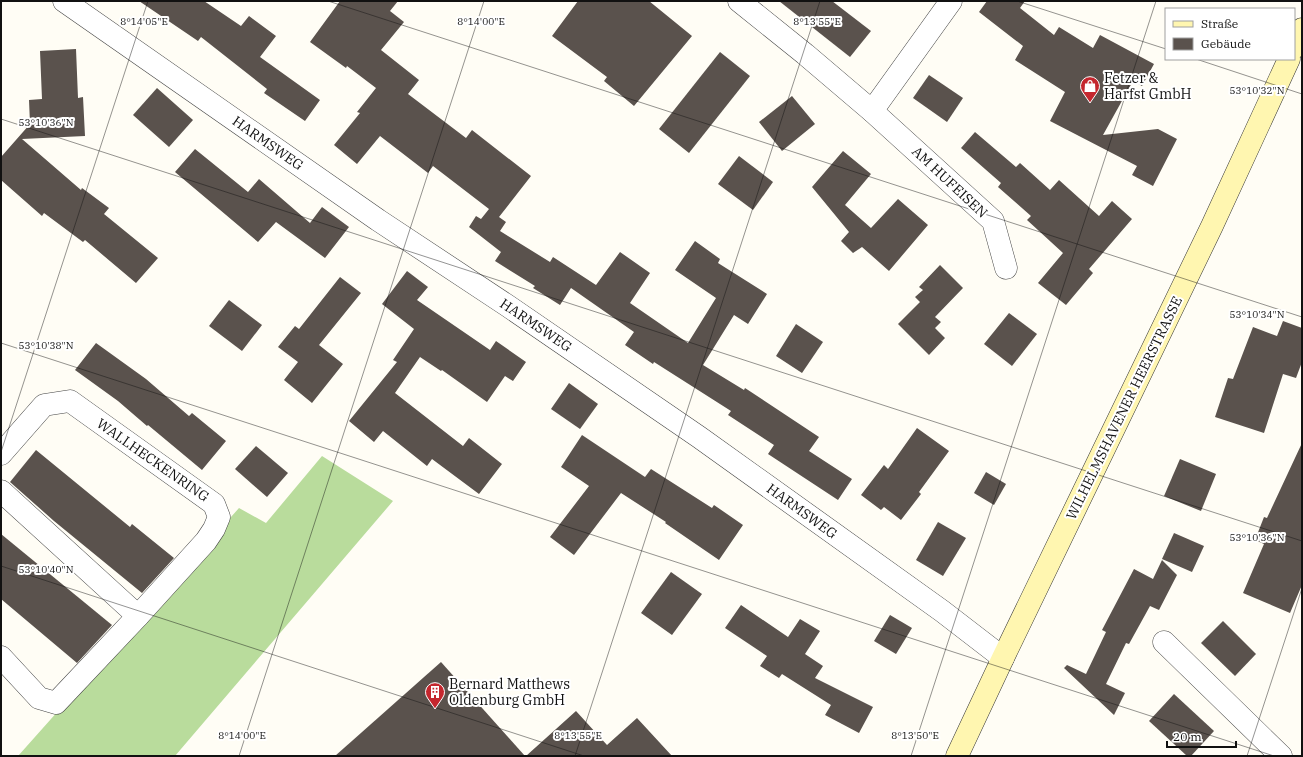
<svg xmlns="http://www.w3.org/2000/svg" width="1303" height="757" font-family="'IBM Plex Serif',serif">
  <rect width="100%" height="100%" fill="#fffdf5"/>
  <polygon fill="#b9dc9c" points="322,456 393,501 175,756 18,756 239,508 266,523"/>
  <g fill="#5a524d">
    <polygon points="139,1 204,1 241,26 249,16 276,36 260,57 320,100 305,121 264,93 267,89 201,37 198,41"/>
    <polygon points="340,1 398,1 390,11 404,22 381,50 419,80 408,94 466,138 472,130 531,176 499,217 506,222 500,231 550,262 553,257 596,285 620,252 650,273 630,303 688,343 716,298 675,270 695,241 720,259 718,263 767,294 748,324 734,315 703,365 744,390 745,388 819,437 809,451 852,479 838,500 768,454 774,445 728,415 731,411 654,362 653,364 625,345 634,332 571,288 560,305 533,288 535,286 495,261 501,252 469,227 476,216 481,219 489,209 433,166 428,173 380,136 357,164 334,145 360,113 357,112 376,88 347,66 346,68 310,42"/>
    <polygon points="578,1 649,1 692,36 634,106 604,81 607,77 552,36"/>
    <polygon points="779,1 832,1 871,31 850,57"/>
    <polygon points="987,1 1025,1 1020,8 1054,35 1059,27 1093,48 1100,35 1154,64 1142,86 1133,81 1103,135 1158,129 1177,139 1153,186 1132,175 1137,166 1050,121 1065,92 1015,60 1023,46 979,12"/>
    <polygon points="76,49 78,98 83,97 85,136 22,139 81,190 82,188 109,208 104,214 158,258 136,283 85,240 83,242 44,213 42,216 1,180 1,157 30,124 29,100 42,99 40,51"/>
    <polygon points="720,52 750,76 689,153 659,129"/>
    <polygon points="929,75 963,98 947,122 913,98"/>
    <polygon points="157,88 193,120 169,147 133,115"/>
    <polygon points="792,96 815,124 782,151 759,122"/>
    <polygon points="975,132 1016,167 1020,163 1050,190 1059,180 1099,216 1112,201 1132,219 1089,269 1093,273 1066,305 1038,283 1063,253 1027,220 1031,216 998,187 1001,183 961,148"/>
    <polygon points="195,149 248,192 259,179 310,223 322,207 349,227 325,258 276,222 258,242 175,172"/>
    <polygon points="843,151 871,174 845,205 871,228 898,199 928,225 889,271 862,247 853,253 841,241 849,232 812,187"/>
    <polygon points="739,156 773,182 753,210 718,184"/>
    <polygon points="940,265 963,288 935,317 941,322 935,328 945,338 929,355 898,324 920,302 915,297 923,290 919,287"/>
    <polygon points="407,271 428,287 417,300 490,350 496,341 526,362 513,381 505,376 487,402 442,370 441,371 420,357 395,393 463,446 469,438 502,464 479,494 432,459 427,466 383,431 374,442 349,421 397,362 393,360 414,329 382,304"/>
    <polygon points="340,277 361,293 319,345 343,364 312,403 284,380 298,362 278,347 295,326 299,329"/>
    <polygon points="229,300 262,325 242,351 209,326"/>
    <polygon points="1009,313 1037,334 1012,366 984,344"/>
    <polygon points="1283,321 1302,328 1302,362 1296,378 1283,374 1264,433 1215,417 1228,378 1233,379 1253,327 1277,336"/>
    <polygon points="796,324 823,342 802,373 776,356"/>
    <polygon points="96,343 146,379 189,416 192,413 226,441 202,470 148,425 147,426 118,401 75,370"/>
    <polygon points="569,383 598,404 580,429 551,409"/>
    <polygon points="917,428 949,451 919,492 921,494 901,520 884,507 881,510 861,495 884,465 888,469"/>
    <polygon points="582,435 645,477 651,469 712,508 714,505 743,525 719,560 665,523 666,522 621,493 574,555 550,537 589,486 561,467"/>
    <polygon points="1302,443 1302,585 1290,613 1243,593 1264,544 1255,540 1264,517 1267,518"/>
    <polygon points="256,446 288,473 267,497 235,469"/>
    <polygon points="36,450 130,527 132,524 174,558 142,593 54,521 10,482"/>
    <polygon points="1180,459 1216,474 1201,511 1164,496"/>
    <polygon points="986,472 1006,484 994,505 974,493"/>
    <polygon points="938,522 966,538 943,576 916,560"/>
    <polygon points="1174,533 1204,546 1192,572 1162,559"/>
    <polygon points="1,534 112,625 77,663 1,599"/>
    <polygon points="1162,560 1177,575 1159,610 1150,606 1129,644 1126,643 1106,684 1125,693 1114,715 1064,668 1067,665 1086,674 1106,632 1102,630 1134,569 1153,579"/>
    <polygon points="671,572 702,594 672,635 641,613"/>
    <polygon points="741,605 788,637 800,619 820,631 805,654 823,666 815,678 873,707 859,733 825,715 831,705 782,674 779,678 760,666 767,656 725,628"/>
    <polygon points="890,615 912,628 896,654 874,641"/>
    <polygon points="1223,621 1256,654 1235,676 1201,643"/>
    <polygon points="441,662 525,756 335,756"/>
    <polygon points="1174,694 1214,731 1191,756 1187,756 1149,721"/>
    <polygon points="576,711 607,745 637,718 672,756 526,756"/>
  </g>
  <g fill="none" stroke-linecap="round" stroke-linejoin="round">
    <g stroke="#444" stroke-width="23">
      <g id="street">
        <polyline points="64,1 378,220 508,306 699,437 942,611 1003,658"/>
        <polyline points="739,1 805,54 872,111 993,221 1006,268"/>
        <polyline points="872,111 951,1"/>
        <polyline points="1,454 44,405 70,401 214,504 219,517 214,529 206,541 138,616 56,703 39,698 1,657"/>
        <polyline points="1,491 138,616"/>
        <polyline points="1164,642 1281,756"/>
      </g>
    </g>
    <g stroke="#333" stroke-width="23">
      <g id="secondary">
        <polyline points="1294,48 1302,29"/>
        <polyline points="957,756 1003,658 1212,226 1289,59"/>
      </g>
    </g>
    <use href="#street" stroke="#fff" stroke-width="22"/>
    <use href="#secondary" stroke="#fff6b0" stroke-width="22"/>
  </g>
  <path fill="none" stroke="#111" stroke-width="1" stroke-opacity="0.45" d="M328,1l974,316M1017,1l149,48M1196,59l106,35M1,119l1301,422M1,343l1273,413M1,452l147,-451M1,566l583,190M239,756l245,-755M575,756l245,-755M911,756l245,-755M1247,756l55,-168"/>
  <defs>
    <g id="shop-pin" transform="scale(1)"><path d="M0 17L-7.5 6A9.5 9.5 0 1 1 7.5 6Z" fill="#c4262e" stroke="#fff"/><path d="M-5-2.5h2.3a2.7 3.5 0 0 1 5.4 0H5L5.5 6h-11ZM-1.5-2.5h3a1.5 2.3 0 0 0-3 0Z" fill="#fff"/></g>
    <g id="building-pin" transform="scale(1)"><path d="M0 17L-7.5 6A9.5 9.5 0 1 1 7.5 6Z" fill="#c4262e" stroke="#fff"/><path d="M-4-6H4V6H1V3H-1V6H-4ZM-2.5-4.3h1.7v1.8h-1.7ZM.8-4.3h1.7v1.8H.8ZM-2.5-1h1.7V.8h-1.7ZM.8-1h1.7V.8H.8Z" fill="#fff"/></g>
  </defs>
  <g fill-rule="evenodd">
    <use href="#shop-pin" x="1090" y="86"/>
    <use href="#building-pin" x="435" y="692"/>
  </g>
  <g text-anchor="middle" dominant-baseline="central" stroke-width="4" stroke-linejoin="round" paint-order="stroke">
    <g font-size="14" fill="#111" stroke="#fff" text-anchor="start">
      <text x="1104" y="78">Fetzer &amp;<tspan x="1104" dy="16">Harfst GmbH</tspan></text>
      <text x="449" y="684">Bernard Matthews<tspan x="449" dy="16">Oldenburg GmbH</tspan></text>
    </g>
    <g font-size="14" fill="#111" stroke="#fff">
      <text transform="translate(268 143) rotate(35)">HARMSWEG</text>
      <text transform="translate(950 182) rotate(43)">AM HUFEISEN</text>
      <text transform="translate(536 325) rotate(34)">HARMSWEG</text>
      <text transform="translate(1124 408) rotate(-64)">WILHELMSHAVENER HEERSTRASSE</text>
      <text transform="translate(153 460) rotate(35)">WALLHECKENRING</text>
      <text transform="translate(802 511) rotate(36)">HARMSWEG</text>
    </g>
  </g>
  <g font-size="10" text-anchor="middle" fill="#111" stroke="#fff" stroke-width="4" stroke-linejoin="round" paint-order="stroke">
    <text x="144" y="25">8°14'05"E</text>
    <text x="481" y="25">8°14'00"E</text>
    <text x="817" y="25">8°13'55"E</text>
    <text x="1257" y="94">53°10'32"N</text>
    <text x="46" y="126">53°10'36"N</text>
    <text x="1257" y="318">53°10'34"N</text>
    <text x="46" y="349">53°10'38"N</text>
    <text x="1257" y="541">53°10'36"N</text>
    <text x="46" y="573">53°10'40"N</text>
    <text x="242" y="739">8°14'00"E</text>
    <text x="578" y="739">8°13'55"E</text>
    <text x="915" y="739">8°13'50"E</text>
  </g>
  <rect width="1303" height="757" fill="none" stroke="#111111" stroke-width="4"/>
  <rect x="1165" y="8" width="130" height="52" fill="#ffffff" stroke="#a0a0a0"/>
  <rect x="1173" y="21" width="20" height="6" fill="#fff6b0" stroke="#a0a0a0"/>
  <text x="1201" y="28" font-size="12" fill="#111111">Straße</text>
  <rect x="1173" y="38" width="20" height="12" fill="#5a524d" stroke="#a0a0a0"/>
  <text x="1201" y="48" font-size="12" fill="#111111">Gebäude</text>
  <path d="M1167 741v6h69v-6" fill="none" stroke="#111111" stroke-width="2"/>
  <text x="1173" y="741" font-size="12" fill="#111111" stroke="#ffffff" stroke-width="3" paint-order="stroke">20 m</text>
</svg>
